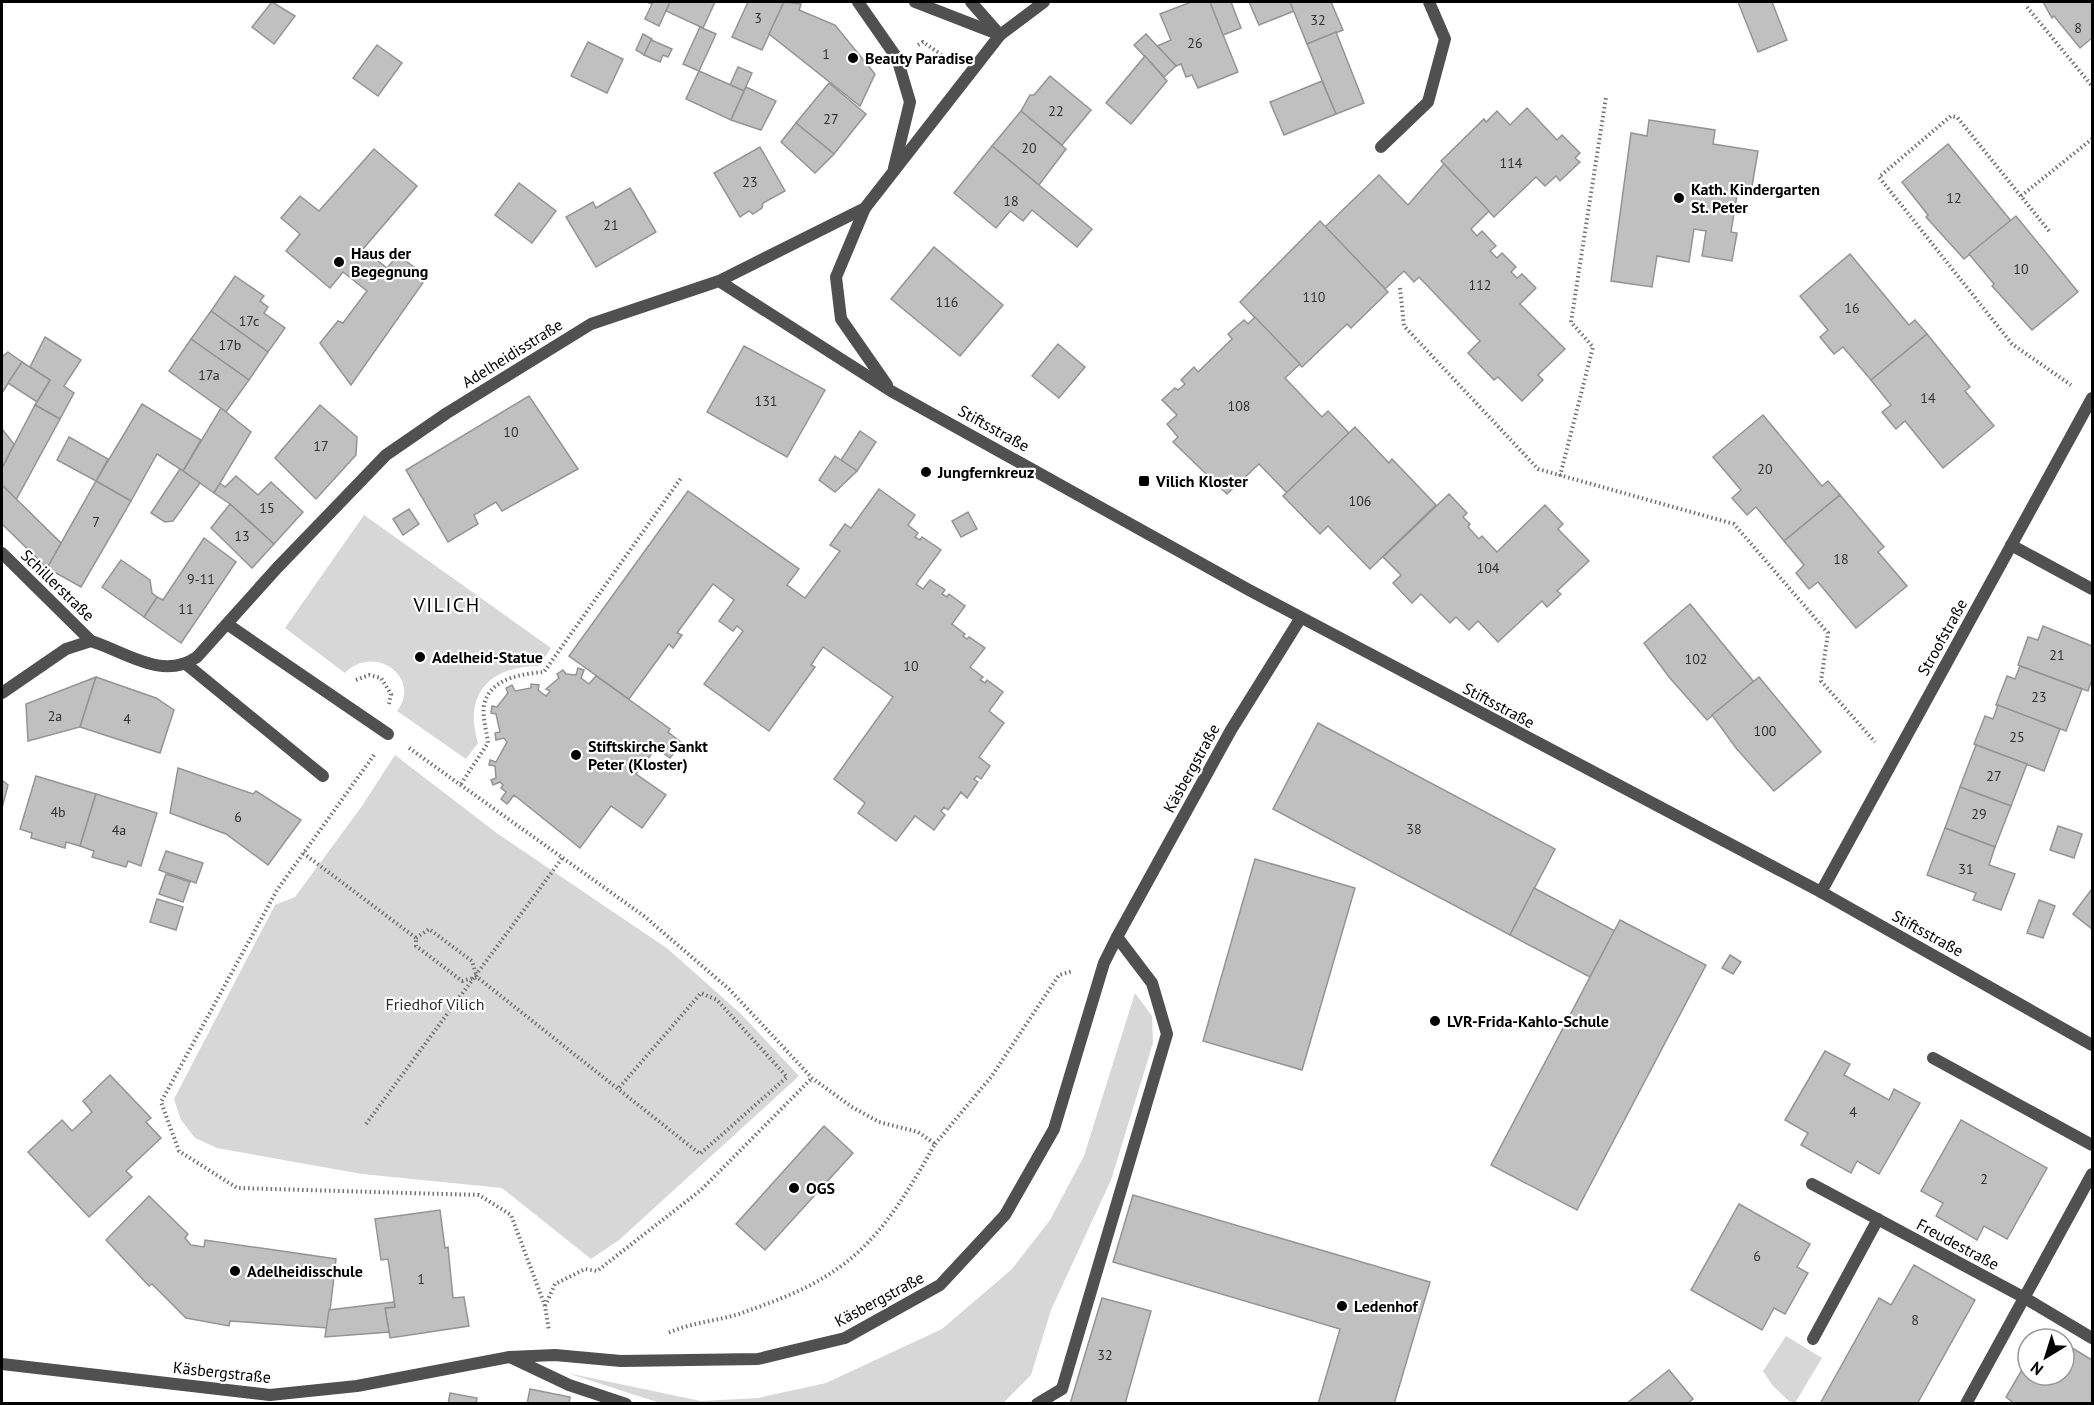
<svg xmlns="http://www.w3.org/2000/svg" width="2094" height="1405" font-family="'PT Sans',sans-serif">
  <rect width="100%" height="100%" fill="#fff"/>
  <g fill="#d7d7d7">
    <path d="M364,515l187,133 -12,18c-49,0 -76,28 -61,77l-12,16 -69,-48c26,-34 -24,-68 -52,-38l-60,-45z"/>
    <polygon points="395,755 498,834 668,949 741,1014 799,1076 619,1240 591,1259 502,1188 362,1174 217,1148 195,1138 181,1120 174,1099 275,905 295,897 362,806"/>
    <polygon points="1135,993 1152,1016 1153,1043 1111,1180 1051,1310 1031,1375 1003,1403 660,1403 567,1373 701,1401 758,1398 826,1383 942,1329 1012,1269 1050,1220 1084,1156"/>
    <polygon points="1786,1336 1822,1358 1795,1403 1791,1403 1773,1386 1763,1371"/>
  </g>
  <g fill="#c0c0c0" stroke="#949494" stroke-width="1.5">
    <polygon points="272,2 295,16 274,44 252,27"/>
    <polygon points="647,2 670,2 659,26 645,19 652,4"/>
    <polygon points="670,2 715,2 703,28 666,11"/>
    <polygon points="748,2 784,2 762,50 732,37"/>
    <polygon points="784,2 801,4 799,10 835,25 875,74 860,106 769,34"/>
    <polygon points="1191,2 1210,2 1238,72 1198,88 1192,75 1186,77 1181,64 1176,66 1157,46 1171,40 1160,14"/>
    <polygon points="1210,2 1231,2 1241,28 1223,35"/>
    <polygon points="1249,2 1290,2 1294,11 1259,25"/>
    <polygon points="1290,2 1331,2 1343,30 1307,44"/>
    <polygon points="1738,2 1772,2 1787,40 1758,52"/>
    <polygon points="2043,2 2092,2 2092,38 2080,48 2054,16 2052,18"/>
    <polygon points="700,27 716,34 699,71 683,64"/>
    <polygon points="1336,32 1364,103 1336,114 1307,44"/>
    <polygon points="643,34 652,39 644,55 636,50"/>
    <polygon points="1146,34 1176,66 1164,77 1134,45"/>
    <polygon points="651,40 672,49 668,57 663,55 660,62 644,55"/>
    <polygon points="588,42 623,59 607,93 571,76"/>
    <polygon points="377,45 402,63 378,96 353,78"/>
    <polygon points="1145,56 1167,81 1131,124 1106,103"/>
    <polygon points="738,67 752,73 744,91 730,85"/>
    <polygon points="699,71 744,91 731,120 686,99"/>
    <polygon points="1050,76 1091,110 1062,145 1021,111 1030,95 1034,95"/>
    <polygon points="1322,81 1336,114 1284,135 1270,102"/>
    <polygon points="829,83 866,114 834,154 796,123"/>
    <polygon points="746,87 776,101 761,130 731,120"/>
    <polygon points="1527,108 1557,140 1562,135 1580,153 1575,158 1580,162 1560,181 1556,176 1545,186 1536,177 1494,217 1441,161 1484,119 1486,122 1497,111 1510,125"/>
    <polygon points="1021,111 1066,149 1039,185 992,146"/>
    <polygon points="1649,120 1715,130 1713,144 1758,151 1751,192 1738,189 1731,232 1737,233 1732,261 1702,256 1706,231 1694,229 1689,262 1657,256 1652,287 1611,281 1631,133 1647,136"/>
    <polygon points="796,123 834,154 815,173 781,142"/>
    <polygon points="1948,144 2011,221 1964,259 1926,217 1928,215 1902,182"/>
    <polygon points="992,146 1092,229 1077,247 1032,210 1023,221 1010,211 996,228 954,193"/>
    <polygon points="760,147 785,191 763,203 762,208 753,214 749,211 740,217 714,173"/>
    <polygon points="374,149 417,186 363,249 387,268 398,255 427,277 351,385 320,343 338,321 343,323 367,291 343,272 330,288 286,251 300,234 281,218 300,196 319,211"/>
    <polygon points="1444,164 1489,211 1471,229 1477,236 1482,231 1496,246 1490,251 1497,258 1502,253 1516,267 1511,272 1517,278 1522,274 1536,288 1520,304 1565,349 1538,375 1543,380 1522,401 1498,377 1494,380 1468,353 1480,341 1419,277 1414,282 1404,271 1385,289 1325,227 1379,175 1408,205"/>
    <polygon points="519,183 556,211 532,243 495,215"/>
    <polygon points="630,188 656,232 596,267 566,217 593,202 596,208"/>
    <polygon points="2016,216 2078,292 2032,330 1992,286 1994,284 1969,254"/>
    <polygon points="1320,221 1388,292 1351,328 1347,324 1302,367 1240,302"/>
    <polygon points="934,247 1003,305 960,356 891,299"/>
    <polygon points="1850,254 1909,325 1915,320 1927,334 1871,380 1843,347 1834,354 1820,337 1828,330 1800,296"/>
    <polygon points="235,276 264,296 260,301 268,307 264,313 285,328 268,352 211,311"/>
    <polygon points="211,311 268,352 249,380 191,339"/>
    <polygon points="1255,317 1300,364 1285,378 1322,417 1328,411 1349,433 1287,493 1259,464 1227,494 1173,442 1178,437 1167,424 1177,415 1162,400 1175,388 1178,390 1185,384 1181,380 1194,367 1198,372 1232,339 1228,334 1244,320 1248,324"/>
    <polygon points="1927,334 1970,387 1965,391 1994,426 1943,468 1905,421 1896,429 1882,412 1891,405 1871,380"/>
    <polygon points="45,337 81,360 64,386 74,393 60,419 35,405 50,380 30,367"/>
    <polygon points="191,339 249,380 226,412 169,371"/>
    <polygon points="1058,344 1085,367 1059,398 1032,376"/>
    <polygon points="744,346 825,390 787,457 707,412"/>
    <polygon points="8,352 22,362 2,393 2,357"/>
    <polygon points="22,362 50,380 37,402 8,383"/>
    <polygon points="529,396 578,469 502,511 496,502 474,515 478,524 448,542 406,470"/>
    <polygon points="142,404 201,440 183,471 157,454 131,501 96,481"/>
    <polygon points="35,405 60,419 16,500 2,485 2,468"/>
    <polygon points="320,405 357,437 356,455 316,499 275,458"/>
    <polygon points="221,408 251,432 214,493 183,471"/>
    <polygon points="1763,415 1822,486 1828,481 1840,495 1784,541 1756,507 1747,515 1732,498 1741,490 1713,457"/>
    <polygon points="1355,427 1389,463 1392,459 1436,505 1370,569 1328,526 1320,534 1283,496"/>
    <polygon points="2,429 14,444 2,468"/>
    <polygon points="860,431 876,442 857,471 841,460"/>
    <polygon points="69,437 108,459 96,481 57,460"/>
    <polygon points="835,456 857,471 835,492 819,480"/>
    <polygon points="180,469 200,483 173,521 165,522 151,513"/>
    <polygon points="236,476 258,495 271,482 303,512 274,544 230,504 214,493 220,483 225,487"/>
    <polygon points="96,481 131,501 81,587 47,568"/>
    <polygon points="2,485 61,543 47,568 2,524"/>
    <polygon points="879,489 915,515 908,525 918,533 915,537 920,540 922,537 941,550 916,584 923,589 930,580 945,590 942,594 947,597 949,594 965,606 952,624 965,634 963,636 967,639 969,637 985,648 970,667 983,677 980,680 985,683 987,680 1003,692 989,711 1004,723 979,757 990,766 981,779 977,776 974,779 978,782 967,798 961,792 948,810 944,807 941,811 945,815 934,830 915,816 896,841 858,813 865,803 834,779 893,697 823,647 811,665 815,667 769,731 704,684 743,631 737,626 733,631 719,621 734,600 713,584 677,633 682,635 673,648 669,644 629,699 569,656 688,491 799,569 787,585 805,598 840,551 830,545 845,524 851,528"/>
    <polygon points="1449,494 1467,513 1463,517 1470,524 1468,527 1479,539 1482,536 1497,552 1545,505 1563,524 1558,529 1589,561 1557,591 1561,594 1547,607 1542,601 1498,642 1478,621 1469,630 1456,617 1450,623 1421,594 1412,603 1393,583 1401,575 1383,557"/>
    <polygon points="1840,495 1884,547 1878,552 1907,586 1856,628 1818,582 1809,589 1796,573 1804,565 1784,541"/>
    <polygon points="230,504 274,544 252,568 211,528"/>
    <polygon points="409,509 419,524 403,535 393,519"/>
    <polygon points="968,512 977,529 961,537 952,521"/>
    <polygon points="204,538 236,562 181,643 144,617 157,597 163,600"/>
    <polygon points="121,560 150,580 152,593 157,597 144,617 102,587"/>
    <polygon points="1690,604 1754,682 1707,720 1669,677 1644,643"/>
    <polygon points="2043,626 2092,646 2092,679 2088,691 2018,665 2028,637 2038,640"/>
    <polygon points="2020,666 2082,689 2066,731 1996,705 2007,676 2015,679"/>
    <polygon points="578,668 584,670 581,678 589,684 596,676 670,729 668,732 682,743 670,758 656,748 636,774 666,795 642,828 611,806 580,848 514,795 507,804 501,799 506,792 501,788 503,785 500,782 493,785 491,780 496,778 495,766 489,765 490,760 496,762 507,742 504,738 496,740 495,733 500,732 496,714 491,713 492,706 497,707 508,693 506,688 512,685 515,691 531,688 531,684 539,685 538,690 546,696 550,691 546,689 559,678 557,674 563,670 566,674 576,675"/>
    <polygon points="96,677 80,727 28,741 26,704"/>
    <polygon points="96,677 156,698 174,710 160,753 80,727"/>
    <polygon points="1759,677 1821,752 1774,791 1736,748 1712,715"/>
    <polygon points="1998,705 2060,729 2044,771 1974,744 1985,716 1993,719"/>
    <polygon points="1318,723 1555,849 1510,935 1273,809"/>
    <polygon points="1976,745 2027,764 2011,806 1960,787"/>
    <polygon points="178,768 253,794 256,791 301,820 268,865 226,834 170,813"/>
    <polygon points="36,776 96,794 80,846 66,842 65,848 31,838 32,833 20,829"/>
    <polygon points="2,780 8,785 2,808"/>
    <polygon points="1960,787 2011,806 1995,847 1945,828"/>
    <polygon points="96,794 157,813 141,866 128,861 126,867 92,857 94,851 80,846"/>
    <polygon points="2058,826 2082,834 2074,858 2050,850"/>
    <polygon points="1945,828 1995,847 1989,865 2015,874 2001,910 1973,900 1976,893 1927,875"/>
    <polygon points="166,851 203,863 196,883 159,870"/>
    <polygon points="1255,859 1355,888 1302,1070 1203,1041"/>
    <polygon points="166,874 190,882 183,902 159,894"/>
    <polygon points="1534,888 1615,931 1590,977 1510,935"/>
    <polygon points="2092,889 2092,929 2073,914"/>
    <polygon points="157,899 183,907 176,930 150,922"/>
    <polygon points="2039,900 2055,906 2043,938 2027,933"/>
    <polygon points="1620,920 1706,965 1577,1210 1491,1165"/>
    <polygon points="1730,955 1741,962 1733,974 1722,968"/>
    <polygon points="1825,1051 1850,1064 1844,1075 1889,1100 1894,1089 1920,1103 1879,1174 1857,1161 1851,1173 1801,1145 1808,1133 1785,1120"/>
    <polygon points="110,1075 151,1118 146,1122 161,1138 126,1171 132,1177 89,1217 28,1152 62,1120 72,1131 92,1112 83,1101"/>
    <polygon points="1961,1120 2047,1168 2007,1239 1984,1226 1977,1240 1936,1216 1943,1203 1921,1191"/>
    <polygon points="824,1126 853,1153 765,1250 736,1224"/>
    <polygon points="1133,1195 1430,1282 1394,1404 1318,1404 1340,1329 1113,1262"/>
    <polygon points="149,1196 188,1234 185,1238 191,1245 204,1247 205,1240 336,1259 328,1328 230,1321 229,1326 186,1318 152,1284 149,1286 106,1240"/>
    <polygon points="1739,1204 1810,1244 1797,1267 1808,1273 1785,1314 1774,1308 1762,1330 1691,1290"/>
    <polygon points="440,1210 445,1248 448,1247 453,1298 464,1297 469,1326 390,1338 385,1308 395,1307 388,1259 381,1260 375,1219"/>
    <polygon points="1914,1265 1975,1300 1917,1404 1820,1404 1879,1298 1891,1305"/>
    <polygon points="1102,1298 1151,1311 1125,1404 1070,1404"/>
    <polygon points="394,1302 395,1307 385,1308 389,1332 325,1337 329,1310"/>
    <polygon points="2064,1343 2092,1360 2092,1404 2015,1404 2006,1397 2026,1363 2028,1375 2064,1375"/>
    <polygon points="1669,1370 1693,1399 1687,1404 1626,1404"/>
    <polygon points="530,1389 570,1397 569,1404 527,1404"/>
    <polygon points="450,1393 477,1398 476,1404 448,1404"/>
  </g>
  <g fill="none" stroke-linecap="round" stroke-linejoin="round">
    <g stroke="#727272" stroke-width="4" stroke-dasharray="1.5 3" stroke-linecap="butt">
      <polyline points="2027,7 2092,86"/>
      <polyline points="918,45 923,42 949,60"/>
      <polyline points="2021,196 2092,139"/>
      <polyline points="2049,231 1957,117 1951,116 1879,177 2012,344 2071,385"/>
      <polyline points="1400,288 1404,326 1538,469 1734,524 1828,633 1821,681 1875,742"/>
      <polyline points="1560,476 1593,347 1571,322 1606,97"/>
      <polyline points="356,680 369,675 381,678 391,694 389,704"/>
      <path d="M409,748l235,168 85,73 83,89 40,29 27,15 39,10 17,12c-26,46 -55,97 -101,127 -29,20 -62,31 -95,43 -23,7 -49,9 -71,19"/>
      <polyline points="374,755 277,890 161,1102 179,1151 237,1188 479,1195 511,1215 545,1306 549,1331"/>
      <path d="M461,784l27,-41c-1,-11 -6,-26 -4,-38 6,-27 38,-31 60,-33l137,-194"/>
      <polyline points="303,853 416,938 416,946 462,981 477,977 700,1154 787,1077 717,1000 701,993 618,1089"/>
      <polyline points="416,938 429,929 472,961 477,977"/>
      <polyline points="366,1124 563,857"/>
      <polyline points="935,1144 991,1077 1059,975 1073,971"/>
      <polyline points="545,1306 555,1284 585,1269 597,1271 701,1190 812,1078"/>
    </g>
    <g stroke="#505050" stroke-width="12">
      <polyline points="227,624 388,734"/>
      <polyline points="186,664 323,776"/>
      <polyline points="1933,1058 2092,1145"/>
      <polyline points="1812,1184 2023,1297"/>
      <polyline points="1813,1339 1878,1219"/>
      <polyline points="510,1357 569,1385 626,1404"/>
      <polyline points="1037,1404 1062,1389 1167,1034 1152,983 1117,937"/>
    </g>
    <g stroke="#505050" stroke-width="12">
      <polyline points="858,2 897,58 910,102 894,168"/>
      <polyline points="915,2 1000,35"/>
      <polyline points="1381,147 1428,102 1445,39 1429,2"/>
      <polyline points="2011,545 2092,589"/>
      <polyline points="2,553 91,641"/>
      <polyline points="1821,892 2092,398"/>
      <polyline points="2023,1297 2092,1338"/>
      <polyline points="1966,1404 2092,1174"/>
    </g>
    <g stroke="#505050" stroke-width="12">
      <polyline points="971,2 1000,35"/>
      <polyline points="865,208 836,277 841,319 887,385"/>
      <polyline points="719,281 891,391 1249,590 1821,892 2092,1045"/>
      <path d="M2,693l64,-44 25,-8c35,11 71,40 106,16l80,-89 109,-113 61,-42 144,-89 128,-43 146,-73 135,-173 44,-33"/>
      <polyline points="2,1364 270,1395 357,1386 510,1357 555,1355 621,1361 758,1359 845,1338 940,1285 1005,1215 1054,1129 1104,963 1117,937 1231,730 1300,619"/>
    </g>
  </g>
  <g fill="#000" stroke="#fff" stroke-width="2">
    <circle cx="853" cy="58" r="6"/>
    <circle cx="1679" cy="198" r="6"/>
    <circle cx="339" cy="262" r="6"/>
    <circle cx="926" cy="472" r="6"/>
    <rect x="1138" y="475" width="12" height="12" rx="3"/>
    <circle cx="420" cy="657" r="6"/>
    <circle cx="576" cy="755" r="6"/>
    <circle cx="1435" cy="1021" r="6"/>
    <circle cx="794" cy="1188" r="6"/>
    <circle cx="235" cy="1271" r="6"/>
    <circle cx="1342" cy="1306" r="6"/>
  </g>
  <g text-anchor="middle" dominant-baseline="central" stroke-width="4.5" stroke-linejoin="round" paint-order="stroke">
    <g font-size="14" fill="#303030">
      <text x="758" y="18">3</text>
      <text x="1318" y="20">32</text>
      <text x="2078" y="28">8</text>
      <text x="1195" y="43">26</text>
      <text x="826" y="54">1</text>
      <text x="1056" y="111">22</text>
      <text x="831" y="119">27</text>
      <text x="1029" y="148">20</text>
      <text x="1511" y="163">114</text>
      <text x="750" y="182">23</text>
      <text x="1954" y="198">12</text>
      <text x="1011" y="201">18</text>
      <text x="611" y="225">21</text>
      <text x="2021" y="269">10</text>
      <text x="1480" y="285">112</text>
      <text x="1314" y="297">110</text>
      <text x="947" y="302">116</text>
      <text x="1852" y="308">16</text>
      <text x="249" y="321">17c</text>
      <text x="230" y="345">17b</text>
      <text x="209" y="375">17a</text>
      <text x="1928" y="398">14</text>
      <text x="766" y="401">131</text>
      <text x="1239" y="406">108</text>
      <text x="511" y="432">10</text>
      <text x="321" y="446">17</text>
      <text x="1765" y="469">20</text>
      <text x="1360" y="501">106</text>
      <text x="267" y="508">15</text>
      <text x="96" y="522">7</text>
      <text x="242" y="536">13</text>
      <text x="1841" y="559">18</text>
      <text x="1488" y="568">104</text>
      <text x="201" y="579">9-11</text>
      <text x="186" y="609">11</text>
      <text x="2057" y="655">21</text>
      <text x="1696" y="659">102</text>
      <text x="911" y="666">10</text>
      <text x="2039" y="697">23</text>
      <text x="55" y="716">2a</text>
      <text x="127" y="719">4</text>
      <text x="1765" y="731">100</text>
      <text x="2017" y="737">25</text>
      <text x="1994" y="776">27</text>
      <text x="58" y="812">4b</text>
      <text x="1979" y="814">29</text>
      <text x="238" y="817">6</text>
      <text x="1414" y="829">38</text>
      <text x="119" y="830">4a</text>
      <text x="1966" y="869">31</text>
      <text x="1853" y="1112">4</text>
      <text x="1984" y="1179">2</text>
      <text x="1757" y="1256">6</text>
      <text x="421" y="1279">1</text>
      <text x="1915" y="1320">8</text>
      <text x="1105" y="1355">32</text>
    </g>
    <g font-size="16" font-weight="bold" fill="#000" stroke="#fff" text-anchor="start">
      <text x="865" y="58">Beauty Paradise</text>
      <text x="1691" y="189">Kath. Kindergarten<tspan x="1691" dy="18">St. Peter</tspan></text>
      <text x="351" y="253">Haus der<tspan x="351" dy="18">Begegnung</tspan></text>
      <text x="938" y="472">Jungfernkreuz</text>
      <text x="1156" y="481">Vilich Kloster</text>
      <text x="432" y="657">Adelheid-Statue</text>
      <text x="588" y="746">Stiftskirche Sankt<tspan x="588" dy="18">Peter (Kloster)</tspan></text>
      <text x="1447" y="1021">LVR-Frida-Kahlo-Schule</text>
      <text x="806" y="1188">OGS</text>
      <text x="247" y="1271">Adelheidisschule</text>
      <text x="1354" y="1306">Ledenhof</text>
    </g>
    <g font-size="16" fill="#000" stroke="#fff">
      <text transform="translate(512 353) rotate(-32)">Adelheidisstraße</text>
      <text transform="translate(994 428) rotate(29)">Stiftsstraße</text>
      <text transform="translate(58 585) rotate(44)">Schillerstraße</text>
      <text transform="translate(1942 637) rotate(-61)">Stroofstraße</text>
      <text transform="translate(1499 705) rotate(28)">Stiftsstraße</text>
      <text transform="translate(1191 768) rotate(-61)">Käsbergstraße</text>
      <text transform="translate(1928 933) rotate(29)">Stiftsstraße</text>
      <text transform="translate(1958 1244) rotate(28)">Freudestraße</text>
      <text transform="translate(879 1299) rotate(-28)">Käsbergstraße</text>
      <text transform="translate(222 1372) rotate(6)">Käsbergstraße</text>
    </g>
    <g font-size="16" fill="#2e2e2e" stroke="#fff">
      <text x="435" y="1004">Friedhof Vilich</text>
    </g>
    <g font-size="20" letter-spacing="1.5" fill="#000" stroke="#fff">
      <text x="447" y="605">VILICH</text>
    </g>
  </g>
  <rect width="2094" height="1405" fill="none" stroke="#000000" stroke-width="6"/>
  <g transform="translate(2046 1357) rotate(218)"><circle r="28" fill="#ffffff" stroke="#999999" stroke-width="1.5"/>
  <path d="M0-4.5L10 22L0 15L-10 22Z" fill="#000000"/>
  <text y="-9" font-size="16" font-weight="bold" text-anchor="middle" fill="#000000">N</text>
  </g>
</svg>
